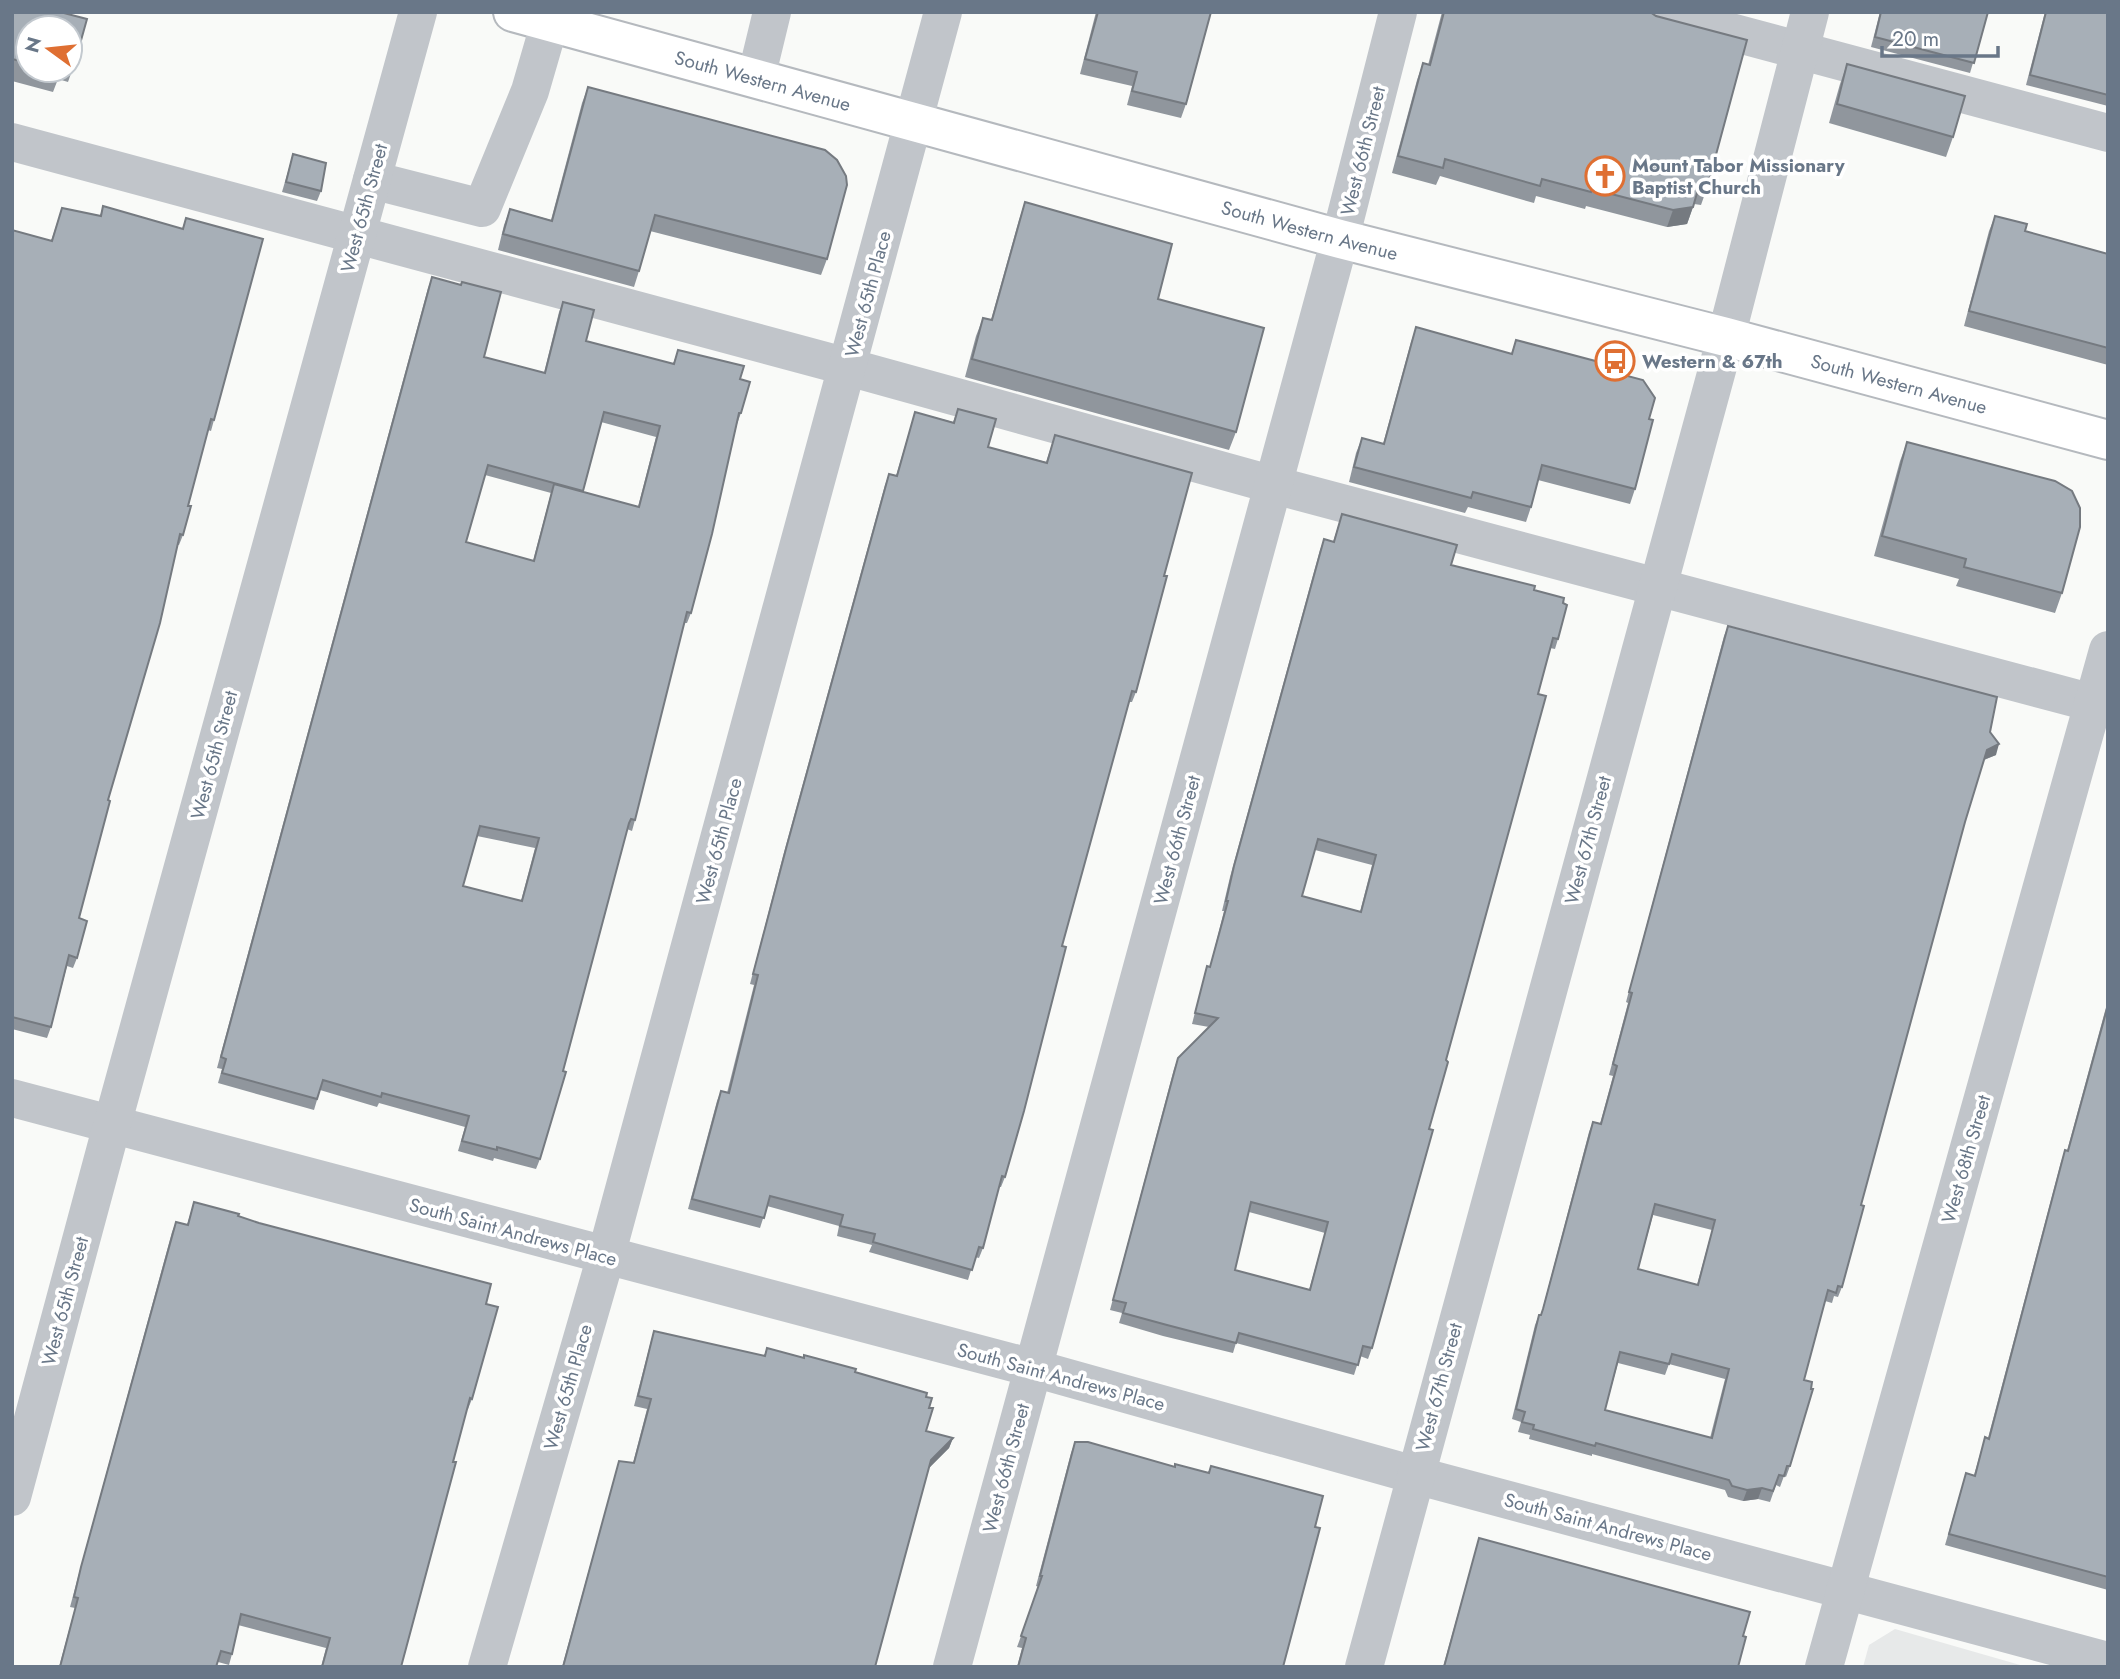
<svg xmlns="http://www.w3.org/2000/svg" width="2120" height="1679" font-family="Jost,sans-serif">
  <rect width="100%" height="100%" fill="#f9faf8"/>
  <polygon fill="#e7e9e9" points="1895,1629 2027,1667 1863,1667 1869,1645"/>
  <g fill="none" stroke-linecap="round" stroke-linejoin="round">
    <g stroke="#b5b9be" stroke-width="42">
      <g id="major">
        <path id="s1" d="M513,12l827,227 386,98 382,103"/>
      </g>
    </g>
    <g stroke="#c1c5ca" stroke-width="38">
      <polyline points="1656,12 2108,133"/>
      <polyline points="756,78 772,12"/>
      <polyline points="12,142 848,367 1274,485 2108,707"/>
      <polyline points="372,180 482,208 530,91 550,22"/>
      <polyline points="12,1098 1033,1368 1415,1475 2108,1661"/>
      <polyline points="12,1497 112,1125 418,12"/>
      <polyline points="487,1667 606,1256 943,12"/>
      <polyline points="952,1667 1340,239 1398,12"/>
      <polyline points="1364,1667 1726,337 1810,12"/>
      <polyline points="1824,1667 2108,650"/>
    </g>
    <use href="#major" stroke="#fff" stroke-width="38"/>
  </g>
  <g fill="#90969d" fill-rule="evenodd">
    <path d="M12,12h48l27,7 -12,43 -7,20 -10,-3 -5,13 -41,-11zM28,28h42v42h-42z"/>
    <polygon points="1096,12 1211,12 1186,104 1181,118 1127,105 1132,86 1080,74"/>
    <polygon points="1442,12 1650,12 1707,188 1701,205 1694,204 1687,224 1667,227 1586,206 1585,209 1536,196 1534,203 1440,176 1436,185 1392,173 1417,80 1423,63 1428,65"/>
    <polygon points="1880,12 1988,12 1970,73 1871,47"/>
    <polygon points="2045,12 2108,12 2108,106 2026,85"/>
    <polygon points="1847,64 1953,137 1946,157 1829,123 1840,84"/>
    <polygon points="588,87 827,259 821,275 650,231 639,271 634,287 498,250 504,225 510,209 551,220 582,103"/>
    <polygon points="293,154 321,191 317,201 282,192"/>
    <polygon points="1025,202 1158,299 1236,432 1229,450 965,377 976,336 983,318 991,320 1019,220"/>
    <polygon points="103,206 182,229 186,218 214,420 211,431 208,430 188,506 183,535 179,545 178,545 108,800 79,918 77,958 73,968 67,966 51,1027 47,1038 12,1029 12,230 51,241 62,208 100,216"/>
    <polygon points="1995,216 2025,231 2108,254 2108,365 1964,326 1989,231"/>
    <path d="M432,277l52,80 60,16 15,-61 4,-10 23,39 87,23 5,-14 62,29 1,34 -4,11 -46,189 -4,10h-3l-49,197 -3,11 -5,-2 -87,330 -4,10 -42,-11 -1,3 -35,-10 7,-24 -86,-24 -2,4 -57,-17 -6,20 -96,-27 4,-14 -5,-1 211,-780zM601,422l55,15 -18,70 -56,-15zM485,475l66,18 -18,68 -67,-19zM477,836l58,12 -14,53 -58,-15z"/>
    <polygon points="1416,327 1511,354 1516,340 1601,369 1649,419 1635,489 1630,504 1538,480 1531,507 1526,522 1468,507 1465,513 1349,482 1356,453 1362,438 1383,444 1411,342"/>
    <polygon points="958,409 988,447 1046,462 1055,435 1164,576 1136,692 1132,702 1129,702 1062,946 1005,1177 1001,1187 999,1187 983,1248 979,1258 975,1257 968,1280 869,1252 872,1245 837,1236 839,1226 767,1206 760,1228 688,1209 717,1101 721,1091 727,1093 754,985 750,984 783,856 885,485 889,474 896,476 915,412 953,422"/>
    <polygon points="1907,442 2062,593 2055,613 1956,586 1959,579 1874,556 1900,461"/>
    <path d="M1342,514l109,51 83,25 29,13 -5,36 -3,10 -5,-1 -12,46 -109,435 -57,219 -4,11 -8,-3 -6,19 -118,-32 -3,10 -70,-17 -44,-13 3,-10 -12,-3 64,-241 4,-11 31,-31 -17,-3 12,-47 3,-11 3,1 14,-56h-2l8,-34 90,-327 4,-11 9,3zM1315,850l57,15 -12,47 -58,-16zM1249,1212l76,21 -16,57 -74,-20z"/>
    <path d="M1728,626l262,106 6,23 -12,5 -19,62 -104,383 -19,82 -4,10 -4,-1 -2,7 -7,-2 -21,79 -14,86 -4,11 -2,-1 -4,11 -4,-2 -6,17 -12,-3 -15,2 -15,-4 -3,-7 -133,-36v2l-63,-17 1,-4 -12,-3 3,-10 -9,-3 23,-94 4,-10h2l48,-183 4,-10 7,2 13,-48 -4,-1 19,-72 -2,-1 98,-366zM1653,1215l59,15 -15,55 -59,-16zM1618,1363l47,12 4,-11 56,15 -15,59 -105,-28z"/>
    <polygon points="2108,1000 2108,1590 1945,1545 1966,1473 1974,1475 1985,1437 1988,1438 2061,1162 2065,1150 2067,1151"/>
    <polygon points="194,1202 238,1216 486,1304 472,1399 468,1409 467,1409 453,1462 401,1667 321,1667 326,1648 238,1625 232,1654 229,1665 218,1662 216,1667 59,1667 75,1608 70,1607 78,1577 172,1232 176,1222 187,1225"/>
    <polygon points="654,1331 764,1356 767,1348 855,1372 926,1397 929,1408 926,1431 953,1438 949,1448 928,1469 875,1667 562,1667 616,1472 619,1461 633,1463 647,1409 634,1406 651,1341"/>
    <polygon points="1075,1442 1175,1467 1208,1473 1211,1466 1315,1527 1283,1667 1017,1667 1022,1648 1017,1647 1039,1587 1036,1586 1071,1453"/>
    <polygon points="1479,1538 1743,1636 1738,1667 1443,1667"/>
  </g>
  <g fill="#757a80">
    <polygon points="1693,207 1687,224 1667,227 1673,210"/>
    <polygon points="1999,744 1996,755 1983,760 1987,750"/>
    <polygon points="953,1438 949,1448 927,1470 931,1460"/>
    <polygon points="1762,1488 1758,1499 1743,1501 1747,1490"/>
  </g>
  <g fill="#a7afb7" stroke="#757a80" stroke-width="2" fill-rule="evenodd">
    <polygon points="13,12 60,12 87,19 75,62 70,60 70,28 28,28 28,63 12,59"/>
    <polygon points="1098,12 1211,12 1186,104 1132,91 1137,72 1085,59"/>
    <polygon points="1444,12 1650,12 1656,16 1747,40 1707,188 1699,186 1693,207 1673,210 1592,189 1591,192 1542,179 1540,186 1445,159 1443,168 1398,156 1423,63 1430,65"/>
    <polygon points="1881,12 1988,12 1974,63 1875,37"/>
    <polygon points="2046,12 2108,12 2108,95 2030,75"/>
    <polygon points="1847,64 1965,96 1953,137 1837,104"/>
    <polygon points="588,87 825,150 837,160 846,176 847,185 827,259 655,215 639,271 503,234 510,209 552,221"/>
    <polygon points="293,154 326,163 321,191 286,182"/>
    <polygon points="1025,202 1172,244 1158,299 1264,328 1236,432 972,359 983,318 992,320"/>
    <polygon points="103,206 183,229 186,218 263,239 214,420 211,419 188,506 191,506 183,535 180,534 160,623 108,800 110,801 79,918 87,921 77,958 69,955 51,1027 12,1017 12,230 52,241 62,208 101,216"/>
    <polygon points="1995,216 2027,224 2025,231 2108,254 2108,348 1969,311"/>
    <path d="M432,277l29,8 1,-3 39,10 -17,65 61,16 18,-71 31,8 -8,31 88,23 4,-14 66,16 -4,13 10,3 -9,31h-2l-27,121 -21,79 -4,-1 -52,208 -4,-1 -2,4 -66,248 3,1 -26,87 -43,-12v3l-35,-9 7,-25 -87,-23 -1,4 -58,-17 -6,19 -95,-26 4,-14 -5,-2zM604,412l56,14 -21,81 -85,-23 -20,77 -68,-19 22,-77 95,26zM480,826l59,12 -17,63 -59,-15z"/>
    <polygon points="1416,327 1512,354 1516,340 1603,363 1601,369 1643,380 1655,398 1649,419 1653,420 1635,489 1542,465 1531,507 1473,492 1471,498 1354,467 1362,438 1384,444"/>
    <polygon points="958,409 996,419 988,447 1047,463 1055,435 1192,473 1164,576 1167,576 1136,692 1132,691 1062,946 1066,947 1024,1111 1005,1177 1002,1176 983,1248 979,1247 972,1270 873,1242 875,1234 840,1226 843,1215 770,1196 764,1218 692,1199 721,1091 729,1093 758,975 753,974 787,845 889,474 897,476 915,412 954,423"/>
    <polygon points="1907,442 2055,481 2072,491 2080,508 2080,527 2062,593 1964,567 1966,559 1882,536"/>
    <path d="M1342,514l115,31 -6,20 84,21 -1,4 30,8 -1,5 4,2 -9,34 -5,-1 -15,56 8,2 -100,364 2,2 -19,67 4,1 -61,218 -9,-2 -5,19 -119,-32 -3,10 -69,-18 -44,-12 3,-10 -13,-3 65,-242 40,-40 -23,-5 12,-47 3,1 18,-66h-2l8,-35 90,-327 10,3zM1318,839l58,16 -15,57 -59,-16zM1251,1202l77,20 -18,68 -75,-20z"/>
    <path d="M1728,626l269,71 -7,35 9,12 -12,6 -22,72 -104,383 3,1 -22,81 -4,-1 -2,7 -8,-3 -24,90 8,2 -1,7h2l-23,77h-3l-3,10 -5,-1 -6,16 -11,-3 -15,2 -15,-4 -3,-6 -133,-37 -1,3 -62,-17 1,-4 -12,-3 3,-10 -9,-3 23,-94h2l2,-6 50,-187 8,2 16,-58 -4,-2 19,-71 -3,-1zM1655,1204l60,16 -17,65 -60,-16zM1620,1352l49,12 3,-10 57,15 -17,69 -107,-28z"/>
    <polygon points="2108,1005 2108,1577 1949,1534 1966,1473 1975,1476 1985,1437 1989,1439 2065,1150 2068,1151"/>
    <polygon points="194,1202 239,1214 238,1216 259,1223 491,1284 486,1304 498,1307 472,1399 470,1398 453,1462 456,1462 401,1667 322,1667 330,1638 241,1614 232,1654 221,1651 216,1667 60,1667 78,1598 74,1597 81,1567 176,1222 188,1225"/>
    <polygon points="654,1331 765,1356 767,1348 804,1358 804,1355 856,1369 855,1372 927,1393 926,1397 932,1398 929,1408 933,1408 926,1431 953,1438 931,1460 875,1667 563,1667 619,1461 634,1463 651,1399 638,1396"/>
    <polygon points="1075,1442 1088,1442 1175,1467 1175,1464 1209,1473 1211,1466 1323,1496 1315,1527 1320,1528 1283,1667 1018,1667 1026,1638 1021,1636 1042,1576 1040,1576"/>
    <polygon points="1479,1538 1750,1612 1743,1636 1746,1637 1738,1667 1444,1667"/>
  </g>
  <defs>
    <g id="church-ring" transform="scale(2.0125)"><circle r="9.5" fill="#fff" stroke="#df6f32" stroke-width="1.5"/><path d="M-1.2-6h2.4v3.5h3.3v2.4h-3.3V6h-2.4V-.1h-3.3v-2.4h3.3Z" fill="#df6f32"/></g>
    <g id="bus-ring" transform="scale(2.0125)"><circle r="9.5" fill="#fff" stroke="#df6f32" stroke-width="1.5"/><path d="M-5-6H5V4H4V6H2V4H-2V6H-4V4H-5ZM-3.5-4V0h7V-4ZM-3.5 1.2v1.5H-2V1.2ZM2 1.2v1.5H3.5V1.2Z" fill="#df6f32"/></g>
  </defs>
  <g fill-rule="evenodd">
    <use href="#church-ring" x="1605" y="176"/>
    <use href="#bus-ring" x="1615" y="361"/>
  </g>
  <g text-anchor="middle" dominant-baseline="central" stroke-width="7" stroke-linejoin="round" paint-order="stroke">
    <g font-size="19" fill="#697788" stroke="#fff">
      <text stroke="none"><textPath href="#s1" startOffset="259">South Western Avenue</textPath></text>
      <text transform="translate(1363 151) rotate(-76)">West 66th Street</text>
      <text transform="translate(364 208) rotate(-75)">West 65th Street</text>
      <text stroke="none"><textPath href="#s1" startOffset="826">South Western Avenue</textPath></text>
      <text transform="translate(868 294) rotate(-75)">West 65th Place</text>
      <text stroke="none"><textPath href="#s1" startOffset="1435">South Western Avenue</textPath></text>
      <text transform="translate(214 755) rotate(-75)">West 65th Street</text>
      <text transform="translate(1177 840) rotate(-75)">West 66th Street</text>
      <text transform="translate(1588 840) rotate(-75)">West 67th Street</text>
      <text transform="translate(719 841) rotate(-75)">West 65th Place</text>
      <text transform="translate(1966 1159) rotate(-74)">West 68th Street</text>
      <text transform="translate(513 1232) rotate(15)">South Saint Andrews Place</text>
      <text transform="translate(65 1301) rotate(-75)">West 65th Street</text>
      <text transform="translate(1061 1377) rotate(15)">South Saint Andrews Place</text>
      <text transform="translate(568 1387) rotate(-74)">West 65th Place</text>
      <text transform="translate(1439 1387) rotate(-75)">West 67th Street</text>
      <text transform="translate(1006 1468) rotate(-75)">West 66th Street</text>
      <text transform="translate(1608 1527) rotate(15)">South Saint Andrews Place</text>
    </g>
    <g font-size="19" font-weight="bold" fill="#697788" stroke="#fff" text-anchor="start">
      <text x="1632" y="165">Mount Tabor Missionary<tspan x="1632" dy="22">Baptist Church</tspan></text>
      <text x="1642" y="361">Western &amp; 67th</text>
    </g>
  </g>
  <rect width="2120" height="1679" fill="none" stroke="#697788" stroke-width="28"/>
  <g transform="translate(49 49) rotate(285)"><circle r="33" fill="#ffffff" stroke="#c3c9cf" stroke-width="2"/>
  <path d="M0-5L12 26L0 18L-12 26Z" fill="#df6f32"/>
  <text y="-10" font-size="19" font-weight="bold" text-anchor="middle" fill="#697788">N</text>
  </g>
  <path d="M1882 46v10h116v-10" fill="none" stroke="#697788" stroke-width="3.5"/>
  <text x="1892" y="46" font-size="21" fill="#697788" stroke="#ffffff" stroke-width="5" paint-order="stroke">20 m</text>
</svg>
